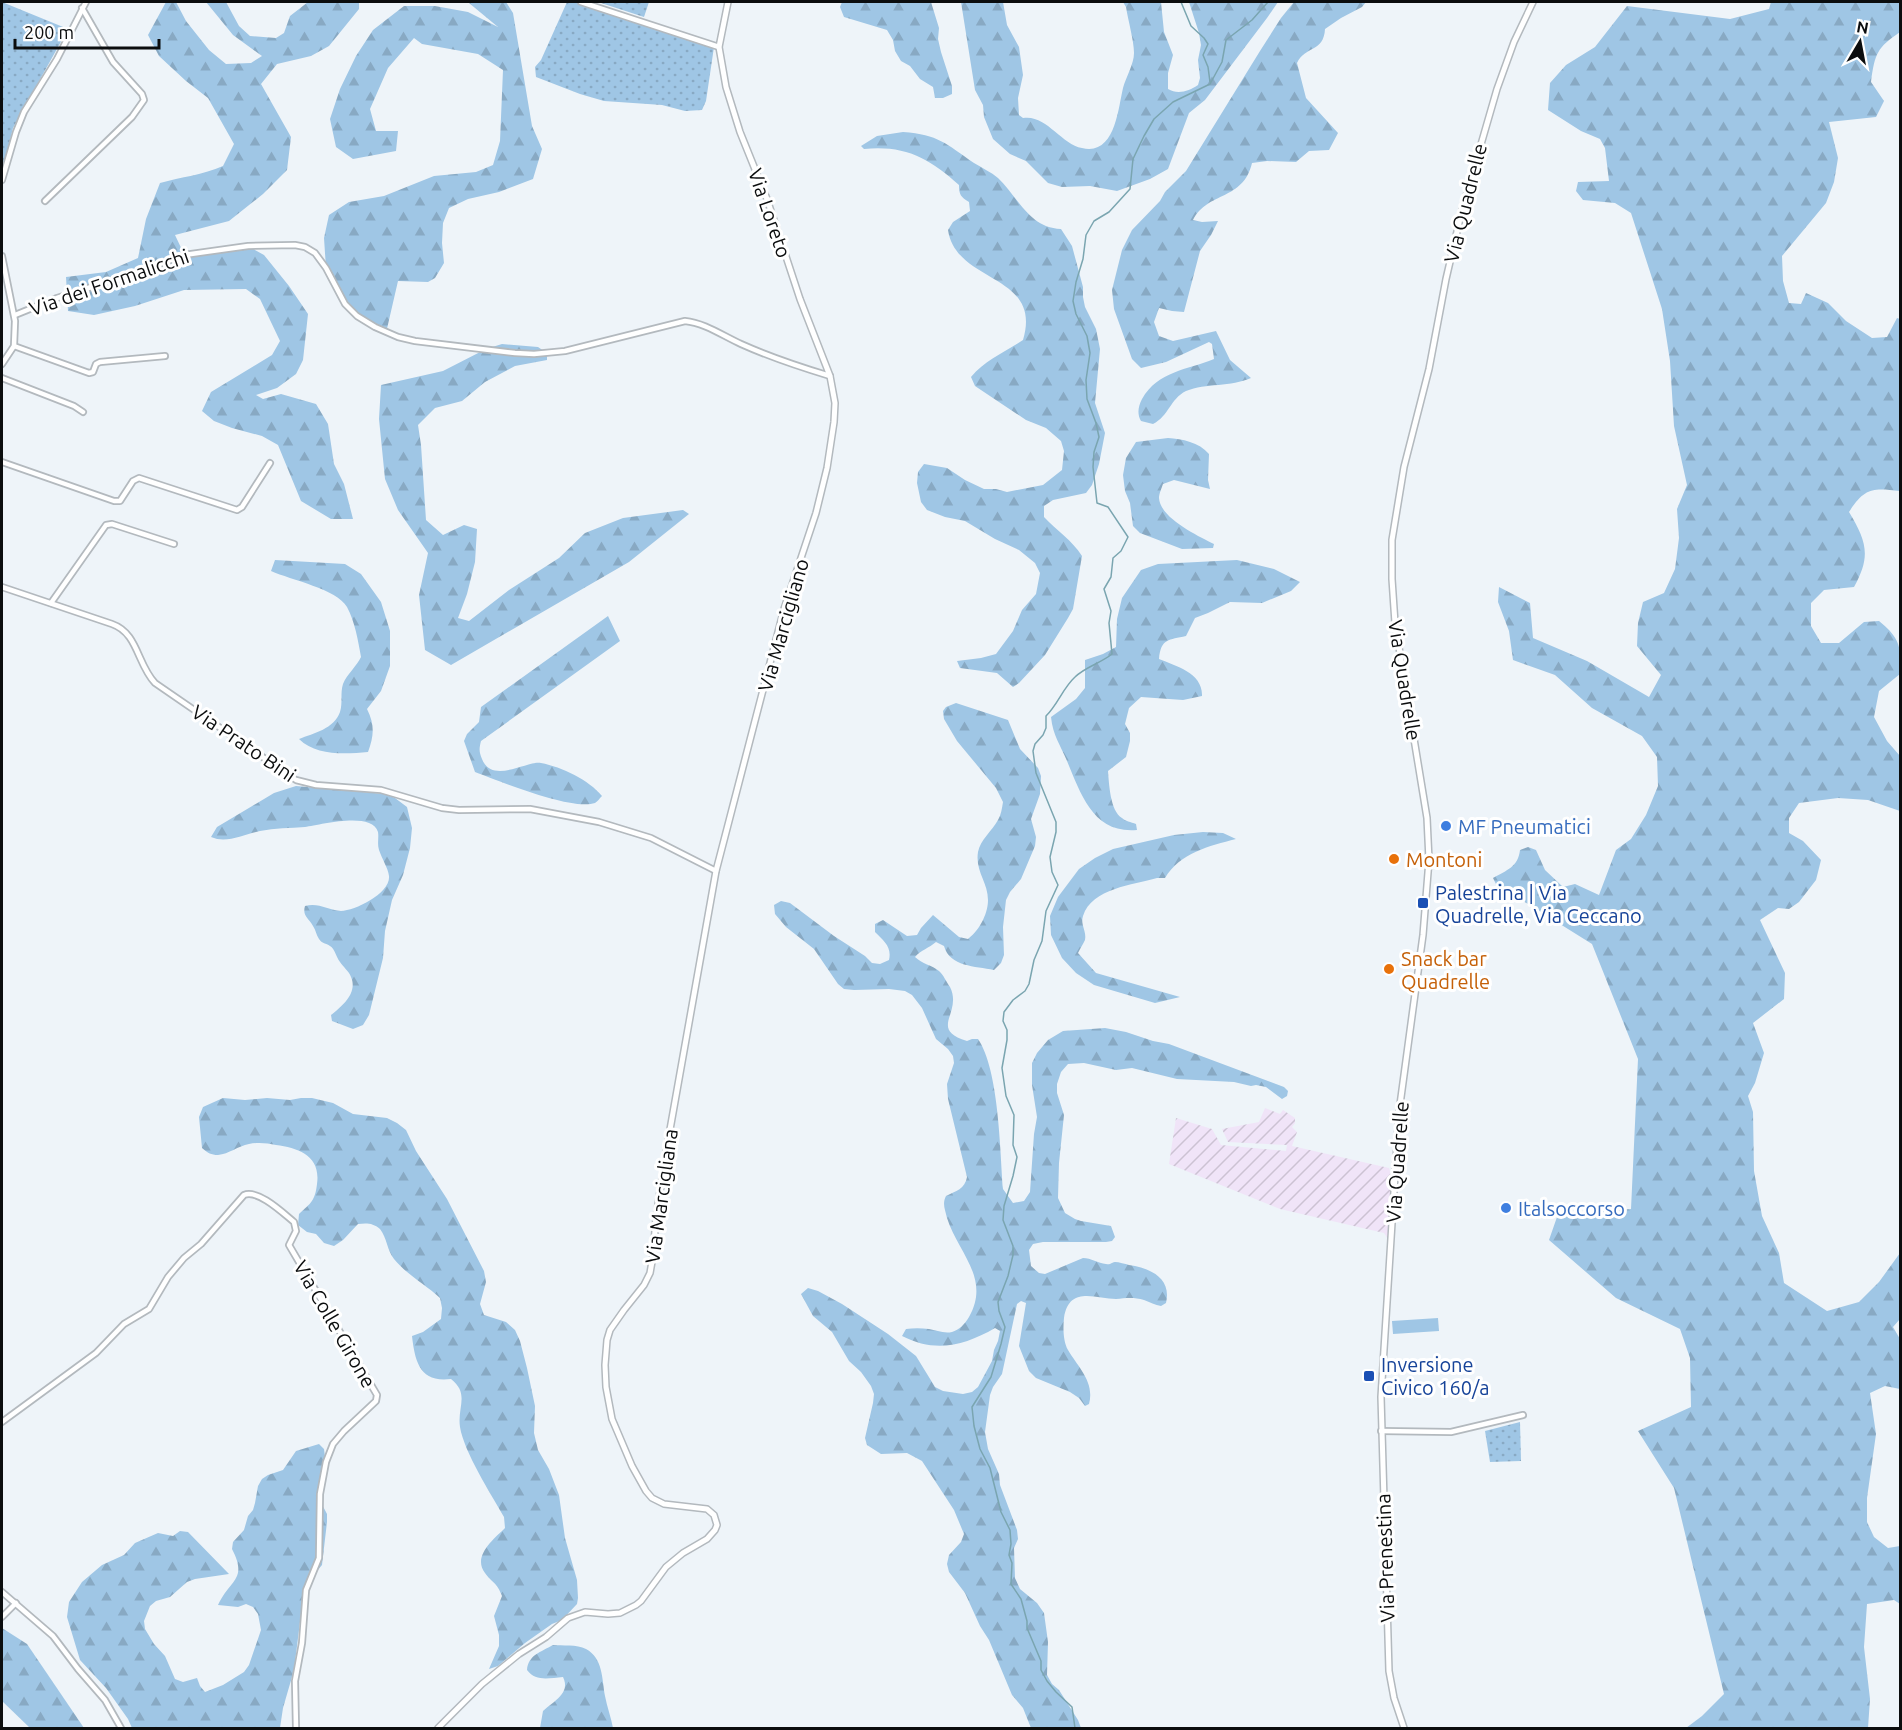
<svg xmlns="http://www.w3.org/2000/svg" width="1902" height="1730" font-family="Ubuntu,sans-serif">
  <defs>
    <pattern id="industrial-furrows" width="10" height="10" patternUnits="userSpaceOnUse" patternTransform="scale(1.5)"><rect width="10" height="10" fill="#f0e4f8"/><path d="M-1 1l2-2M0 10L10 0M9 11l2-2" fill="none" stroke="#ccc2d3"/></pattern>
    <pattern id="grass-dots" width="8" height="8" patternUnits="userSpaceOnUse" patternTransform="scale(1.5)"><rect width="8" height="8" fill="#9fc6e5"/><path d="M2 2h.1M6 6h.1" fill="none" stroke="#88a9c3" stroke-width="1.8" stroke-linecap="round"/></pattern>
    <pattern id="forest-firs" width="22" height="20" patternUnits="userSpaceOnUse" patternTransform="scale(1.5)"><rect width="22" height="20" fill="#9fc6e5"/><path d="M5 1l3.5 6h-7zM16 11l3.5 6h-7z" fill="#88a9c3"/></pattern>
  </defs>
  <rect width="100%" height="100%" fill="#eef4f9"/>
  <polygon fill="url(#industrial-furrows)" points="1265,1108 1280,1114 1283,1110 1295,1118 1295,1123 1292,1127 1297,1132 1292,1146 1389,1168 1392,1177 1392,1202 1388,1239 1384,1233 1280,1209 1169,1164 1176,1118 1212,1129 1221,1145 1286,1151 1287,1145 1228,1142 1222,1129 1259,1122"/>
  <g fill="url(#grass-dots)">
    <polygon points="2,2 68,29 13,128 2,173"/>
    <polygon points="567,2 575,2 714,47 706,101 702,110 685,111 662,105 604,101 580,94 536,77 535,67 541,60"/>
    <polygon points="598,2 649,2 644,17"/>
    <polygon points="1520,1422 1521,1461 1490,1462 1485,1431"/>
  </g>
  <g fill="url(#forest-firs)">
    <path d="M166,2h10l10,19 23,29 17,14 25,-1 11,-7 -29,-21 -27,-33h20l13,24 11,10 26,2 8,-5 6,-17 18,-14h51v7l-30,37 -18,10 -34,8 -16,20 30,53 -4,33 -24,24 -34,27 -54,14 9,19 64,-8 16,9 25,31 19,28 -5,46 -7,14 -19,14 -21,7 7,4 18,-5 35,10 12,20 6,40 10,20 9,35h-22l-30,-18 -23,-56 -16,-9 -30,-8 -18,-7 -12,-10 9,-19 61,-37 8,-14 -20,-42 -14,-10 -62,1 -49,16 -41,9 -26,-4 -2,-34 40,-5 32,-14 8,-39 14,-36c21,-6 43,-8 63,-17l11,-22 -26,-46 -22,-17 -27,-25 -11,-21z"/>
    <polygon points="465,2 506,2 513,13 532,126 542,149 533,179 499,192 468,199 449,208 443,223 442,243 444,263 435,278 428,282 398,281 386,333 352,311 326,268 324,238 329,215 349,202 384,196 434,176 476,172 493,165 500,141 503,70 478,54 422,44 414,38 388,68 370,109 376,131 398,131 396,151 353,159 336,147 330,119 340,89 356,56 373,30 404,6 435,6 468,12 498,27 469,3"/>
    <polygon points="842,2 931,2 939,28 938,39 941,52 952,86 952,94 943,98 935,98 933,87 920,79 910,66 901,61 895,51 893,40 887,30 844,17 840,7"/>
    <path d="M961,2h42l4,23 12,22 4,28 -5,23 1,17 4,3c23,-4 38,26 59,30 33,8 36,-39 41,-60 3,-11 11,-24 11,-35 0,-12 -6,-33 -8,-46l-3,-5h38l3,30 9,23 -5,18v16c10,6 21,2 30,-4l2,-7 -2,-18 3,-15 -2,-12 -10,-31h89l-11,16 -62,82 -16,13 -21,56 -18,10 -33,12 -27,-5 -28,1 -14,-4 -22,-22 -16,-7 -17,-15 -9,-22 -1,-12 -8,-15z"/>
    <path d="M1294,2h72l-4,5 -21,11 -16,11c-1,23 -20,17 -28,34l9,35 32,35 -9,17 -20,1 -13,11 -29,-1 -15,2c-9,38 -44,28 -59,57l9,2 16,-1 -7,14 -11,16 -16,61 -12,-1 -13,-3 -5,14 5,14 14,5 43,-10 14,29 21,18c-20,9 -45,5 -65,13 -16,8 -17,25 -33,33l-12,-3c-4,-7 -3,-14 1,-22 16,-28 45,-29 72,-40l-2,-15 -3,-2 -43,20 -25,6 -9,-9 -18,-50 -2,-19 10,-40 10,-20 28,-29 5,-9 21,-21 74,-120 21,-33z"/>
    <path d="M1771,2h129v30c-23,16 -25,21 -29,50l13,19 -8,16 -47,5 9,36 -4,24 -8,21 -44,53 1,25 6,22 12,1 5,-11 22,10 18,18 26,17 15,-1 10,-19 3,1v172c-27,-3 -35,-4 -51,21 18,30 22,44 5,75l-30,3 -13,13v23l10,17h18l25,-21 15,-1c22,18 22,26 21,53l-21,17 -5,26 13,24 13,15v55l-32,-11 -30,-2 -39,5 -10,15v15l14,8 18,19 -5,20 -17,22 -10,7 -11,-1 -18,12 25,53 -1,26 -31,24 11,30 -9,30 -7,13 5,16 1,59 8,45 17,37 5,30 43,28 32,-9 20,-20 21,-29v66l-7,8 7,12v50l-15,-3 -15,7 6,41 -9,64v24l7,15 14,11 12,-2v58l-6,-4 -27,4 -3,43 6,52 -2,29h-182l16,-12 22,-22 -50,-206 -36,-57 53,-24 -1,-49 -10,-29 -64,-31 -67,-58 8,-23 19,-4 55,-4 7,-150 -46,-115 -96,-60 -3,-6c14,-8 25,-11 27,-28l8,-3 8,3 9,20 18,17 12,-3 24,11 17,-45 15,-11 15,-24 12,-29 -1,-29 -15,-21 -50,-28 -37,-33 -42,-15 -4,-29 -11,-29 1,-15 31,16 3,35 54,23 62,36 12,-22 -24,-29 1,-23 5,-21 21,-9 11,-24 4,-31 -2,-29 10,-24 -13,-59 -4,-65 -8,-52 -31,-96 -16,-10 -32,-3 -7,-9 2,-9 31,-1 -4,-33 -5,-9 -19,-8 -33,-21 2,-27 16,-18 29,-18 32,-41 103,13 39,-10z"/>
    <path d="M903,132c36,3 42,11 71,31 8,5 17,9 24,15 20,19 31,50 63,51l11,17 11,41v10l2,10 11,22 4,20 -5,54 10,30 -6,31 -7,21 -6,8 -33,7 -9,6v11c13,14 28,23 38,39l-9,53 -5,9 -23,37 -26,28 -6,4 -16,-14 -37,-5 -3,-7 24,-3 15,-4 17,-23 9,-21 14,-16 4,-21 -5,-10 -16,-13 -24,-11 -30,-18 -20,-4 -18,-7 -6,-8 -4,-19 1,-11 6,-8 23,4 18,12 19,9h12l11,3 36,-7 19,-15 2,-19 -3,-10 -15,-13 -20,-8 -51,-34 -4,-9c14,-17 34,-25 52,-37 20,-67 -67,-56 -75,-110l5,-8 17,-11 -1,-9c-8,-5 -10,-7 -10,-17 -30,-27 -54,-40 -95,-36l-3,-3 16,-10z"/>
    <polygon points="502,344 538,347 547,353 547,360 515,366 485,382 462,401 435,408 418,425 421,445 426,520 443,535 464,525 477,529 475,562 467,594 458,618 469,621 509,590 559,558 585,533 623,518 683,510 689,514 629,562 451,665 425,650 419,595 428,553 398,510 385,479 379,419 381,385 443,371 486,349"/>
    <path d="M1168,438c14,1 31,4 41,16l-1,26 2,9 -36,-9 -11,4c-1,3 -4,10 -4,14 1,20 39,38 55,46l-1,4 -31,1 -42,-16 -7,-7 -3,-23 -5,-12 -2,-16 3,-17 10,-16z"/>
    <path d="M275,560l70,4 16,10 20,28 9,29v35l-9,25 -14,18c8,16 7,27 1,43 -23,2 -52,4 -69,-13 15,-6 35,-10 41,-27 3,-9 0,-19 3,-28 4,-10 14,-18 18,-27 -3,-17 -6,-35 -14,-50 -10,-18 -56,-27 -76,-36z"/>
    <path d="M1237,560l37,9 26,13 -9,9 -29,12 -32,-1 -22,11 -13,5 -9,18c-17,4 -25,2 -27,23 17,7 44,14 43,37l-19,4 -42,-3 -12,11 -4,16 5,9v8l-4,16 -18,14c1,12 2,40 14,47 3,3 9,4 14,6l1,6c-44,4 -56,-36 -70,-69 -7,-17 -14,-25 -16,-44l25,-18 9,-11v-28l18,-6 13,-7 1,-28 5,-21 19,-28 17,-6z"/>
    <path d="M608,616l12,25 -139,100c-2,8 -2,11 1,18 10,26 46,1 59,4 21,4 48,17 61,33 -3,3 -4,5 -7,7 -23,8 -96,-22 -120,-31l-11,-31 3,-7 12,-12 2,-15z"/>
    <path d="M956,703l52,17 12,29 18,19 3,8 -1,18 -9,25 5,18 -1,9 -14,33 -11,13 -4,8 -3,27 1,28 -3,8 -7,7c-19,-4 -44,-3 -50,-24l-8,-4c-7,6 -15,8 -21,15 7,7 17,8 24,14 4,3 8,12 11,16 13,26 -22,42 17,54l5,-2h6c21,31 22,111 25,150l10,14 11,-2 6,-9 4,-58 3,-17 -5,-32v-22l5,-10 11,-13 15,-9 42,-3 21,4 27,9 16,3 115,43 4,4 -1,5 -5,3 -16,-12 -10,-2 -5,1 -17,-4 -57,-3 -45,-11 -16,2 -32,-7 -16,1 -7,8 -4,12v9l7,22 -5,48 -1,35 7,15 10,6 6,2 30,5 4,11 -3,4 -6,1h-63l-10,2 -4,6 2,16 8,7 6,1 38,-16c8,0 15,5 23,6 5,1 4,-1 9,-2 4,0 10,2 14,3 21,3 43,13 37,38l-5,3c-6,-1 -11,-4 -17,-6 -10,-3 -18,-2 -28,-1 -20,0 -47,-14 -52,19 -1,10 -1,23 4,32 10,17 27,32 21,54l-4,2 -6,-8 -9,-6 -34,-14 -7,-7 -10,-25 7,-43 -5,-2 -4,3 -15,70 -9,13 -3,8 -5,37 3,17 11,25 1,11 17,45 1,9 -4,9 1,30 5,11 17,14 7,10 4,29 -1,33 5,9 7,6 19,30 3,8h-50l-8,-20 -11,-13 -23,-55 -9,-14 -15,-33 -16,-21 -2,-8 2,-9 12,-13 3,-8 -10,-24 -32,-49 -15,-8 -26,1 -14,-9 -2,-7 8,-35 1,-9 -3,-8 -10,-14 -12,-11 -17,-29 -19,-16 -12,-22 7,-6 10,3 24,13 46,30 28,22 19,31 8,4 20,3 9,-2 6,-5 14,-26 2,-11 4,-9 2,-10 -5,-3c-31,18 -60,25 -93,8l4,-7c7,-1 15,-1 23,0 7,1 15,5 23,3 7,-2 13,-8 17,-15 22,-39 -11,-64 -22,-99 -2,-9 -5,-14 -1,-22 10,-5 19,-7 21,-19l-19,-78 -1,-15 7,-21 -1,-7 -5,-7 -12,-10 -14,-31 -10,-13 -7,-4 -16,-2 -35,1 -10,-1 -6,-5 -24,-35 -28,-22 -11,-13 -1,-9 7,-4 9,2 44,33 31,20 7,7 8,1 9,-4c3,-13 -5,-19 -14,-28v-8l8,-4 24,16 10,-1 4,-7 12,-13 26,22 9,2c7,-6 11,-11 15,-19 15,-32 -9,-42 -5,-68 2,-12 14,-21 20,-32 3,-5 4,-12 5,-18l-7,-14 -39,-47 -13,-22 -1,-8 3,-4z"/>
    <path d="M296,786l89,8 10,4 12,9 5,21 -2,20 -7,27 -11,25 -7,31 -2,27 -14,57 -6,10 -10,4 -21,-8 -1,-6c11,-9 27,-22 20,-38 -2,-6 -8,-10 -11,-15 -4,-5 -5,-13 -10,-16 -4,-3 -8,-2 -11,-7 -3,-4 -3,-9 -6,-13 -4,-8 -11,-10 -8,-20 13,-4 23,4 36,5 14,0 50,-18 48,-35 -1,-8 -7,-17 -10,-26 -2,-6 0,-12 -1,-18 -6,-21 -58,-7 -73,-5 -15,1 -30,1 -45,4 -16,3 -33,13 -49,6l6,-10 57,-34z"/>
    <path d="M1203,832l20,1 13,6c-27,7 -56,14 -71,39h-8c-24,7 -65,10 -74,38 -3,8 4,16 2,24 -2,4 -5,9 -7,13l18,20 84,24 -25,6 -61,-18 -18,-12 -14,-15 -11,-23 -1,-19 8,-19 21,-28 16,-11 18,-9 61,-14z"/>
    <path d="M223,1098l22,2 22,-2 23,2 11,-2h11l21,5 20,11 34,4 10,5 9,7 10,21 31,48 37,72 2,11 -6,22 4,11 22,7 9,8 5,11 7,27 8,38 -1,27 4,17 11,19 10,26 6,43 12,42 1,18 -1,6 -15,16 -10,4 -27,19 -27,23 -9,3 10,-23v-11l-5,-19 8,-20c-5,-14 -10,-13 -17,-23 -13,-17 9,-34 20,-45l-1,-11c-13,-23 -40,-65 -44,-90 -3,-20 10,-33 -9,-48 -31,4 -36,-17 -39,-43l11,-4 18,-13 1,-11 -2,-10c-15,-14 -33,-23 -46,-39 -7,-9 -7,-21 -14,-30 -7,-6 -13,-6 -22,-5l-15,16 -9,6 -10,-3 -8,-9 -9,-2 -9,-7 1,-11c12,-11 16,-13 18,-30 4,-28 -18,-36 -41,-39 -9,-2 -18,-3 -27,-1 -11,2 -20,10 -31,11 -7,0 -10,-2 -16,-7l-3,-31 4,-10z"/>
    <path d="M319,1444l5,5 1,8 -8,38 10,19v8l-5,43 -10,12 -8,13 -10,80 -11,38 -3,20h-148l-4,-9 -22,-31 -26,-28 -13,-43 2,-15 13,-20 20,-17 22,-10 11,-12 23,-10 15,3 7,-5 8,1 41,42 -34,5 -8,3 -17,15 -14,4 -6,5 -6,15 1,8 9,15 11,12 10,23 8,3 14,-4 3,8 5,6 18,-7 21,-13 5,-7 12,-35 -3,-16 -5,-7 -7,-3 -8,3 -20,-2c12,-26 30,-25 14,-56l1,-7 11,-12 4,-14 5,-6 2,-7 3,-17 4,-7 6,-4 15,-5 13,-19z"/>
    <polygon points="2,1628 27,1644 84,1728 30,1728 2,1701"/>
    <path d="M553,1645c9,1 24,-1 33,4 17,9 16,30 19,47 2,11 6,21 8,32h-73l3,-17c11,-10 28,-18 20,-34 -14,1 -27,5 -36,-7 1,-15 14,-18 26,-25z"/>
  </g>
  <polygon fill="#9fc6e5" points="1438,1318 1439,1331 1393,1334 1392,1321"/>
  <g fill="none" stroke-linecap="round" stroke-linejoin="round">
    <g stroke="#7aa5b0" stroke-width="1.5">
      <polyline points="1181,2 1191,26 1204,38 1208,44 1203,55 1208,67 1210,82"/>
      <path d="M1075,1728l-3,-21 -16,-15 -9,-11 -6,-11v-9l-14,-33v-7l-6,-22 -10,-15 1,-21 -3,-8 2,-11 -1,-14 -9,-18 -11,-44 -10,-19 -6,-23 -2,-19 19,-30 10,-33 4,-17 -6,-16 -1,-9 10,-26 5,-21v-9l-10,-26 1,-14 9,-30 4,-19 -4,-12 1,-30 -8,-19 -4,-28 5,-28v-10l-4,-9 1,-9 9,-12 12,-9 4,-7 5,-24 8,-19 4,-30 12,-26 -6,-13 -2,-15 6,-25v-10l-20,-49 -3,-22 2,-7 8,-9 3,-7v-12c12,-12 17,-28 29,-39 10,-10 26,-14 37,-23l-3,-31 2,-12 -7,-22 7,-12 2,-19 8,-7 7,-14 -20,-30 -11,-4 -4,-36 1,-15 5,-15 -3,-14 -9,-24 -1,-19 4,-27 -3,-17 -11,-22 -3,-13 3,-19 7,-23 3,-24 8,-14 15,-9 21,-23 3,-30 11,-23 10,-17 19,-17 37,-18 12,-22 4,-22 26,-20 16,-18"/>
    </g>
    <g stroke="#b3b9be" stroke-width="8">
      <g id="minor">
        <polyline points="581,2 719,47"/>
        <polyline points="2,180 16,132 24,112 57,59 86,2"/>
        <polyline points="45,201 132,117 144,100 142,94 113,62 82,8"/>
        <polyline points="2,256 15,321 14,346 2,364"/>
        <path d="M15,315l42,-17 78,-25 49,-18 64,-9 47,-1 10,2 10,6 11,15 19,36 12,12 18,11 23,10 17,4 100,12 19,1 31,-3 120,-30c20,2 38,15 56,23 29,13 59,23 89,32"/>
        <polyline points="14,346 89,373 93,372 96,364 100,362 165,356"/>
        <polyline points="2,378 74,406 83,412"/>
        <polyline points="2,462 114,501 120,501 133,481 139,478 237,510 242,507 270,463"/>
        <path d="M2,587l110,37c26,9 25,40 43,59l141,97 20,5 65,5 61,18 17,2 71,-1 69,13 52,16 65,33"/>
        <polyline points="51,603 106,525 112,524 174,544"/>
        <path d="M2,1422l94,-69 28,-29 25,-15 19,-32 16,-19 17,-14 43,-49c14,-6 39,18 50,27l2,9 -7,14 88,150 -1,6 -32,30 -11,13 -7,18 -6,32 -1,64 -13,32 -4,53 -7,38 1,47"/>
        <polyline points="1381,1431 1451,1432 1523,1415"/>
        <polyline points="2,1592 53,1636 78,1669 105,1700 121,1728"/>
        <polyline points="2,1617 16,1603"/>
      </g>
    </g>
    <g stroke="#b3b9be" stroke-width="8">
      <g id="tertiary">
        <polyline points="438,1728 482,1684 519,1654 546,1637 568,1618 585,1612 608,1614 620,1613 636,1605 641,1601 666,1567 683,1553 707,1539 715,1530 717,1525 714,1515 707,1509 664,1504 652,1498 646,1491 632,1466 612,1419 606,1387 605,1365 607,1340 610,1330 624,1310 644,1285 650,1273 653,1256 656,1218 666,1152 716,871 784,609 816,513 827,468 834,422 835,403 830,376 800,299 767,199 740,132 726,87 719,47 728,2"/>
        <polyline points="1404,1728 1394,1698 1389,1671 1381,1397 1399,1112 1423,935 1429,860 1427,818 1395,623 1392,579 1392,540 1404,467 1429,369 1446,279 1462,210 1497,89 1514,42 1533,2"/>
      </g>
    </g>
    <use href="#minor" stroke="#fff" stroke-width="4.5"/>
    <use href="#tertiary" stroke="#fff" stroke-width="5"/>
  </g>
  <g fill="#3f7fe0" stroke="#fff" stroke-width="2">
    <circle cx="1446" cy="826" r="6"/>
    <circle cx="1506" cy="1208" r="6"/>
  </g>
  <g fill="#e8710a" stroke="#fff" stroke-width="2">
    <circle cx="1394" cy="859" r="6"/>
    <circle cx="1389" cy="969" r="6"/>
  </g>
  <g fill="#1a4fb4" stroke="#fff" stroke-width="2">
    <rect x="1417" y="897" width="12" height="12" rx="3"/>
    <rect x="1363" y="1370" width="12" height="12" rx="3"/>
  </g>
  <g text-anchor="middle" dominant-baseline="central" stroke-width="6" stroke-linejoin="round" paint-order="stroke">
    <g font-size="20" fill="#0b0d0e" stroke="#fff">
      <text transform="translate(1465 203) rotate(-76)">Via Quadrelle</text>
      <text transform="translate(770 213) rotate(71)">Via Loreto</text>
      <text transform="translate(109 282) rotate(-19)">Via dei Formalicchi</text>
      <text transform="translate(783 625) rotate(-74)">Via Marcigliano</text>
      <text transform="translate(1405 680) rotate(81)">Via Quadrelle</text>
      <text transform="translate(244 743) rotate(34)">Via Prato Bini</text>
      <text transform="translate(1397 1162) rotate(-86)">Via Quadrelle</text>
      <text transform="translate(661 1196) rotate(-82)">Via Marcigliana</text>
      <text transform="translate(335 1324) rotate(60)">Via Colle Girone</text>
      <text transform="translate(1385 1558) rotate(-92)">Via Prenestina</text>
    </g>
    <g font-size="20" fill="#366cbe" stroke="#fff" text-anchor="start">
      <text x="1458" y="826">MF Pneumatici</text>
      <text x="1518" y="1208">Italsoccorso</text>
    </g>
    <g font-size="20" fill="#c56008" stroke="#fff" text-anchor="start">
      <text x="1406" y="859">Montoni</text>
      <text x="1401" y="958">Snack bar<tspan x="1401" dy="23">Quadrelle</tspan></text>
    </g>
    <g font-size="20" fill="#164399" stroke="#fff" text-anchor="start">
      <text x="1435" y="892">Palestrina | Via<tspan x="1435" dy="23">Quadrelle, Via Ceccano</tspan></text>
      <text x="1381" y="1364">Inversione<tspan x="1381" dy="23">Civico 160/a</tspan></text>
    </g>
  </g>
  <rect width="1902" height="1730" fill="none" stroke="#0b0d0e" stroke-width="6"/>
  <g transform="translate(1860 42) rotate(10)" stroke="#ffffff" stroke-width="4.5" paint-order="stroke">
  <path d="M0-4.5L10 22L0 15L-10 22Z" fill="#0b0d0e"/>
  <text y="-9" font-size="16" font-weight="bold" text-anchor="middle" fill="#0b0d0e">N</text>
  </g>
  <path d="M15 39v9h144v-9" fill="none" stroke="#0b0d0e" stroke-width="3"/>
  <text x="24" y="39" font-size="18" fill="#0b0d0e" stroke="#ffffff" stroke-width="4.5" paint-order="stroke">200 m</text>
</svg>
